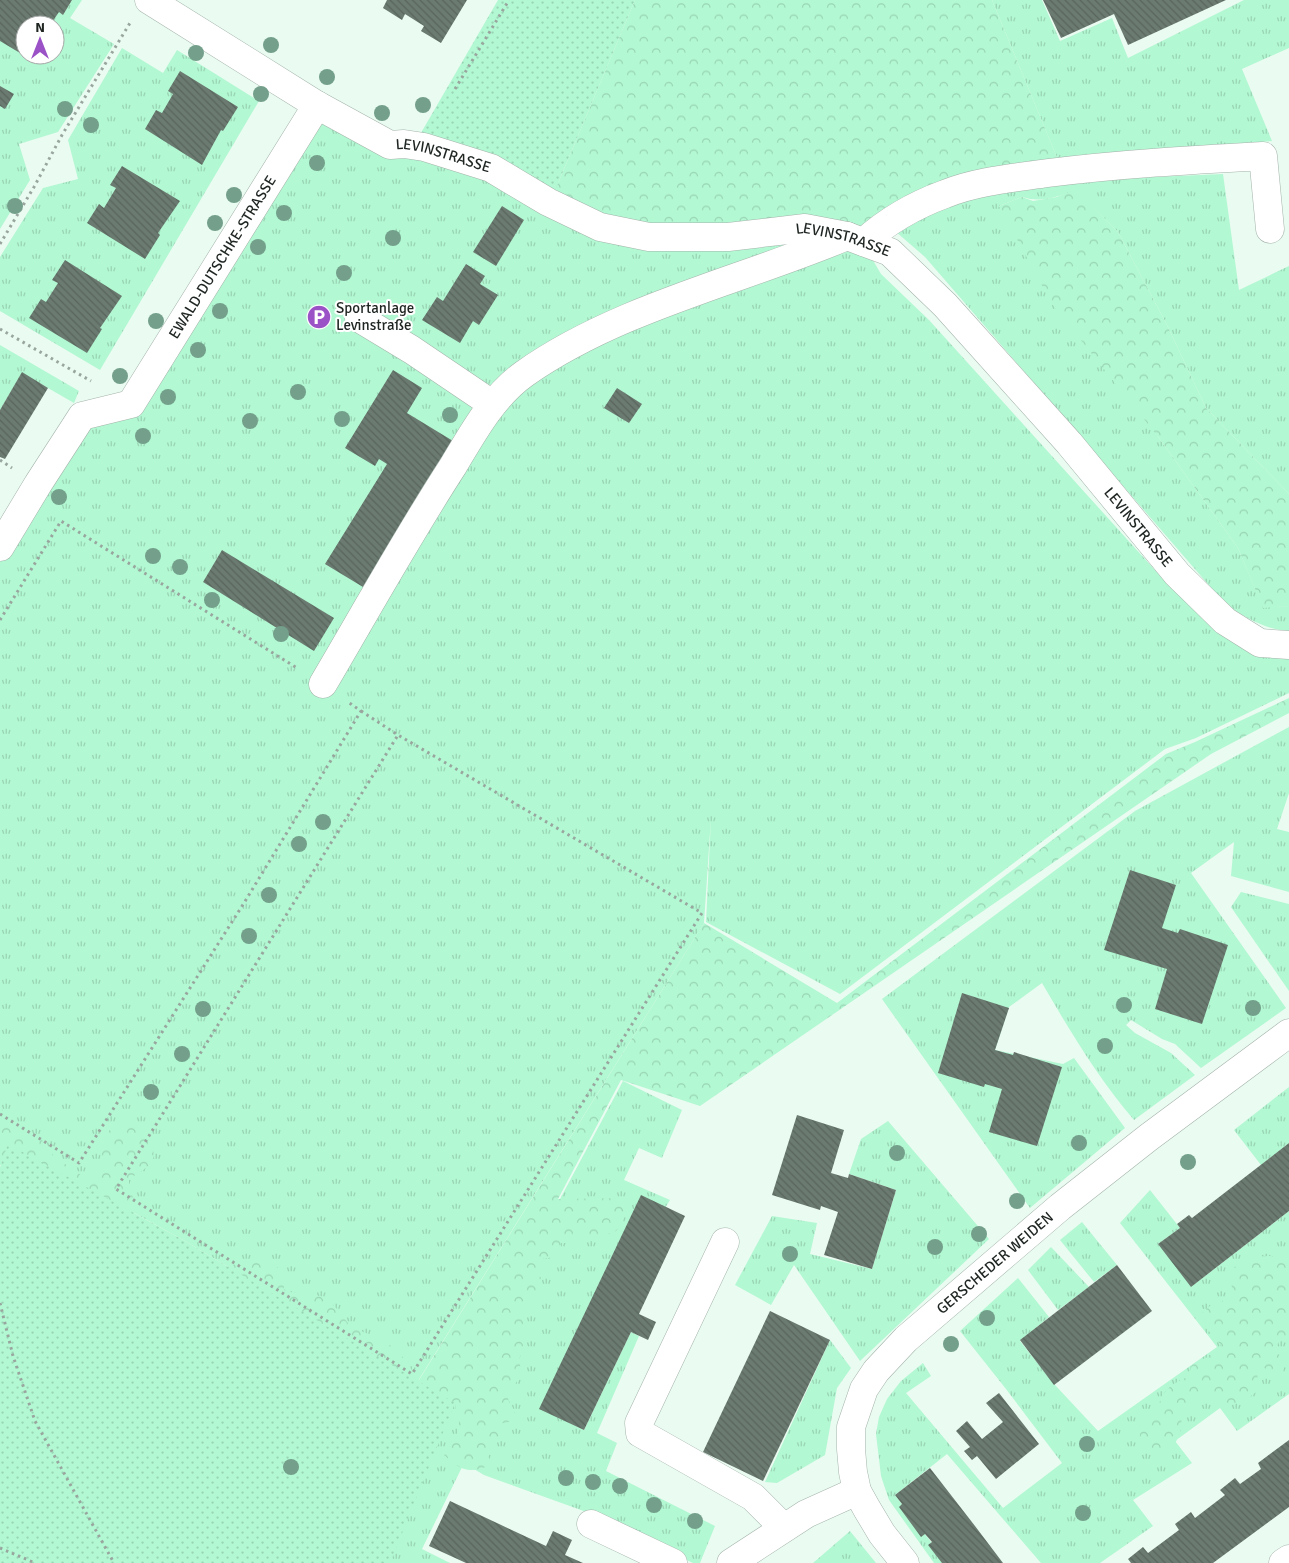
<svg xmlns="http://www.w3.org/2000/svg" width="1289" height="1563" font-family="Signika,sans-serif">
  <defs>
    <pattern id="grass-tufts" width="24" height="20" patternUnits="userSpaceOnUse" patternTransform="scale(1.25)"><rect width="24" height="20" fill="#b2f8d2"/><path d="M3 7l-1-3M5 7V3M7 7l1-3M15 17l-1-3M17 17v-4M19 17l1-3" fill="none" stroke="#99d4b4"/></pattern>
    <pattern id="forest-crowns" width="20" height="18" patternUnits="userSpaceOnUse" patternTransform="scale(1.25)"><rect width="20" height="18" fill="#b2f8d2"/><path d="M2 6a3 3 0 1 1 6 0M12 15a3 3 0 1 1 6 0" fill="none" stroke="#99d4b4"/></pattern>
    <pattern id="park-dots" width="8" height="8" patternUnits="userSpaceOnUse" patternTransform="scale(1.25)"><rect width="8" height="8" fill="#b2f8d2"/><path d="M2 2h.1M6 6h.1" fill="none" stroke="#99d4b4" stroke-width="1.8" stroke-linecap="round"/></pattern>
    <pattern id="building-back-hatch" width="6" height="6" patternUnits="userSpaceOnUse" patternTransform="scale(1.25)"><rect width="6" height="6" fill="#6c7b72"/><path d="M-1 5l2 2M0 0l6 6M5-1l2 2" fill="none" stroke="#58655d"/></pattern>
  </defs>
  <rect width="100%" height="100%" fill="#eafbf1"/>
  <g fill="url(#grass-tufts)" fill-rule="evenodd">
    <path d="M0,0h82l-12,18 44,26 -56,88 -39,12 11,36 -30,49zM25,25h30v30h-30z"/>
    <polygon points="992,0 1042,0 1060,41 1112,18 1128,58 1244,0 1289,0 1289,48 1242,69 1272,141 1058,160"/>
    <polygon points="122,48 163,73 177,50 259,101 100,370 0,311 0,257 43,188 78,179 68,140"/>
    <polygon points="317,108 393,149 807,232 864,245 881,274 929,320 1172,589 1217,626 1289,651 1289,693 1196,738 1165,749 840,994 706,922 711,818 704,923 418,1381 185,1241 78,1182 0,1256 13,1152 0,1142 0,562 85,420 136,408"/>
    <path d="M1223,174l16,116 50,-24v228l-83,-86 -39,-83 -49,-93 -42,-42c-18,7 -35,13 -54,7l-23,9 160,232 79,110 25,59 26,-1v25c-23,-1 -44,-14 -63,-26l-301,-348 -30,-26 37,-20 58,-19 118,-13z"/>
    <polygon points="0,345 79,391 74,403 22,373 0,410"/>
    <path d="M1289,727v66l-12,36 12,3v60l-58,-16 3,-34 -43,31 95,135 -85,60 -26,-24 -13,-5 -31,-19 -5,5 9,8 36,20 24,22 -61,45c-36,-42 -64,-89 -92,-137l-33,24 -14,43 68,14 11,-6 51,70 -95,80 -148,-209 253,-188z"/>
    <polygon points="1241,892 1289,904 1289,991 1231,907"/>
    <polygon points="623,1081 682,1110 662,1158 639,1148 624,1180 670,1200 540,1408 584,1430 631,1332 639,1336 597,1433 617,1443 606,1471 715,1526 700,1563 693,1563 592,1514 484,1475 464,1463 422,1549 450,1563 383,1563 449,1407"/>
    <polygon points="1289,1087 1289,1143 1261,1165 1234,1130"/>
    <polygon points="888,1121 989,1239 860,1361 794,1265 771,1305 735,1285 772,1216 817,1223 810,1254 872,1269 896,1190 849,1174 861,1139"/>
    <polygon points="1150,1190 1180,1228 1158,1244 1196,1283 1289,1211 1289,1394 1237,1431 1220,1408 1175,1441 1192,1463 1133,1500 1153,1526 1100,1563 1041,1563 947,1454 895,1495 947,1563 934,1563 889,1500 881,1476 876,1434 879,1417 887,1399 901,1381 923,1363 931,1376 906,1393 1003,1508 1062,1463 1006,1389 960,1331 1018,1278 1049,1317 1020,1341 1055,1385 1098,1431 1217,1347 1120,1223"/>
    <polygon points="1082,1222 1117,1265 1094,1282 1060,1240"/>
    <polygon points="1051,1247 1089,1287 1058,1310 1028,1270"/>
    <polygon points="830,1340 851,1368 837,1388 825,1455 777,1483 765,1482"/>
    <polygon points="850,1531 876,1563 813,1563"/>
  </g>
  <g fill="url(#forest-crowns)">
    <polygon points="635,0 992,0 1058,160 864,237 650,232 551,200"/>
    <polygon points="1076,189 1118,232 1167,325 1206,408 1289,494 1289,606 1263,608 1238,548 1159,438 1052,304 999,206 1022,197 1033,201 1057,197"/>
    <path d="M1289,698v15l-78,41 -511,352 -79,-26 -63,119 63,-1 4,15 -3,12 -6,6 -14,5 -24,1 -10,6h-7v10l-7,4 -18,3v12l6,7 -2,11 -15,19 -1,32 -5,20 3,13 -9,13 -5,12 7,13 -6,10 -11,2 3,16 -10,6 -3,9 3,10c-22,9 -30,6 -47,-10l13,-20 2,-13 -4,-18 -445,-239h-10v-57l7,5 15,20 15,4 9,6 8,14 19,12 14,11 12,-3 2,-8 -1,-31c10,-9 20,-16 33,-15 10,9 31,30 15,43 -5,5 -13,9 -19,13v8l5,13v15l83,56 35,-13 11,1 13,6 8,13v11l4,3 22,1 15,5 11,10 15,19 17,7 10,2 21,16 20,28 285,-457 133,80 329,-249 29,-12z"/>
    <path d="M1265,1256h17l7,9v71l-10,2 -3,14 9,8 -2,13 -9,1 -16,-10 -1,27c-20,18 -30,15 -53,3l-13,4 -8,10 -3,25 -7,15 -11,7 -18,-5 -5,-8 3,-23 17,-11c0,-16 15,-26 29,-31l4,-12 29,-15v-5l-24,-27 14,-13 22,-8 -2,-17 2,-12 17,-9z"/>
  </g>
  <g fill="url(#park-dots)">
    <polygon points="498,0 635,0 551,200 418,138"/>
    <polygon points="8,1144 185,1241 455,1403 390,1563 0,1563 0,1167"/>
  </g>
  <g fill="url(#building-back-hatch)">
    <polygon points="0,0 72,0 63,15 59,12 50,25 25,25 25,55 32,55 30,59 0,41"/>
    <polygon points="387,0 467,0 441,43 421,31 424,26 405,14 402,20 383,8"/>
    <polygon points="1043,0 1226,0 1128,45 1114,14 1061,38"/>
    <polygon points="180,71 238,107 223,131 221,130 202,165 145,129 156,110 162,113 173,94 168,91"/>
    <polygon points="0,86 14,94 5,109 0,106"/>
    <polygon points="122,166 180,201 158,233 160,235 145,259 87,223 99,204 104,208 116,188 110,185"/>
    <polygon points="502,206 524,220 496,266 473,252"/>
    <polygon points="65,260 122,296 100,328 102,329 87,353 29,318 41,299 46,302 58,283 52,280"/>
    <polygon points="466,264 485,276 480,284 498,295 479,325 473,321 460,343 422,320 437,297 443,301"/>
    <polygon points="393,370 422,388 407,413 453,441 363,587 325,564 387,464 379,459 375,466 345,448"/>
    <polygon points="22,372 48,388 5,459 0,457 0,410"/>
    <polygon points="617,388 642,404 629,423 604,408"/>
    <polygon points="222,550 334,618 314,651 203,582"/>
    <polygon points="1130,870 1176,885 1162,928 1178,933 1180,929 1228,945 1202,1024 1155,1009 1167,969 1104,950"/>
    <polygon points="962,993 1009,1008 995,1050 1013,1055 1014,1052 1062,1067 1037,1146 989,1132 1002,1089 985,1084 984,1087 938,1073"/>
    <polygon points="797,1115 844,1130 831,1173 848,1178 849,1174 896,1190 872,1269 824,1255 838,1212 821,1206 820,1210 772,1195"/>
    <polygon points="1289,1143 1289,1211 1191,1287 1158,1244 1180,1228 1177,1224 1189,1215 1192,1218"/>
    <polygon points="641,1195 685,1216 639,1314 656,1322 648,1340 631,1332 584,1430 539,1409"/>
    <polygon points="1117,1265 1152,1311 1054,1385 1020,1340"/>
    <polygon points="770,1311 830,1340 763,1481 703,1452"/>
    <polygon points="999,1393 1039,1444 996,1479 977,1456 972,1460 964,1451 970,1447 956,1431 967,1421 982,1439 1003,1422 986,1403"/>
    <polygon points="1289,1440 1289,1507 1213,1563 1131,1563 1128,1559 1143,1547 1148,1553 1179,1530 1175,1524 1191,1512 1195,1518 1225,1495 1220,1490 1235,1478 1240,1484 1261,1469 1258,1463"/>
    <polygon points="930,1468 975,1526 1003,1563 942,1563 928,1545 932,1542 925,1534 921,1537 899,1507 902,1504 895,1495"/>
    <polygon points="450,1501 546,1546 553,1531 572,1540 565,1555 583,1563 466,1563 429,1546"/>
  </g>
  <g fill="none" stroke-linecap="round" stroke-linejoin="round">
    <g stroke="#a4b4ab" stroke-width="29">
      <g id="minor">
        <path id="s1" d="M149,0l168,105 73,40 14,-1 20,3 67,21 57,34 52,25 49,10h79l77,-9 42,8 43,16 55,53 124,138 108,131 48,47 35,22 29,2"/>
        <path d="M864,242c23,-21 51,-37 81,-48 32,-13 69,-16 103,-21 72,-9 143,-13 215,-17l7,73"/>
        <polyline points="359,318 412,350 492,404"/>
        <path id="s2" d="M0,547l38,-63 44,-68 49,-12 186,-299"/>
        <path d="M323,684c43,-73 84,-147 130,-218 20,-33 39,-69 71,-92 93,-66 219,-94 323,-138"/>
        <polyline points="725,1242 639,1423 640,1433 753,1497 784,1528"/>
        <polyline points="591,1524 673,1563"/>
        <polyline points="731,1563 806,1514 857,1491"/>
        <path id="s3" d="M905,1563l-23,-29 -15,-25 -10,-18 -4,-19 -2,-23v-22l13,-38 12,-18 30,-32 154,-132 89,-70 140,-104"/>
        <polyline points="1283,1563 1289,1559"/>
      </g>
    </g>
    <g stroke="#99a69f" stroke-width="3" stroke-dasharray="2.5 4" stroke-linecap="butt">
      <polyline points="455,89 509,0"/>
      <polyline points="0,244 34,187 62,135 130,23"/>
      <polyline points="0,329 91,381"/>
      <polyline points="0,460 12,468"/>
      <polyline points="0,620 61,521 297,668"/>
      <polyline points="361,711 398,735 702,913 412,1374 116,1189 398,735"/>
      <polyline points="0,1114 79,1163 244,903 361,711 348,702"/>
      <polyline points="0,1303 13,1356 35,1421 114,1563"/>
      <polyline points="0,1548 35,1563"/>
    </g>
    <use href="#minor" stroke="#fff" stroke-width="28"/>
  </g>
  <g fill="#739f8b">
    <circle cx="271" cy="45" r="8"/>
    <circle cx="196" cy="53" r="8"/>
    <circle cx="327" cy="77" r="8"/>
    <circle cx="261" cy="94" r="8"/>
    <circle cx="423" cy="105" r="8"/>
    <circle cx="65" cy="109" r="8"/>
    <circle cx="382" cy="113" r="8"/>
    <circle cx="91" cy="125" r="8"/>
    <circle cx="317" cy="163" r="8"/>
    <circle cx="234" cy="195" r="8"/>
    <circle cx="15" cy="206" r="8"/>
    <circle cx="284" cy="213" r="8"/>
    <circle cx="215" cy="223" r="8"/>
    <circle cx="393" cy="238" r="8"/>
    <circle cx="258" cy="247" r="8"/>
    <circle cx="344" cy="273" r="8"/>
    <circle cx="220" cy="311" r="8"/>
    <circle cx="156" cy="321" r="8"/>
    <circle cx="198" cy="350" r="8"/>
    <circle cx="120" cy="376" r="8"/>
    <circle cx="298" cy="392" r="8"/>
    <circle cx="168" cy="397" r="8"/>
    <circle cx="450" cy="415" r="8"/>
    <circle cx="342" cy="419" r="8"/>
    <circle cx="250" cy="421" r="8"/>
    <circle cx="143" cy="436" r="8"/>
    <circle cx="59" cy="497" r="8"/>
    <circle cx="153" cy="556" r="8"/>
    <circle cx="180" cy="567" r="8"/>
    <circle cx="212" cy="600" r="8"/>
    <circle cx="281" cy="634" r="8"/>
    <circle cx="323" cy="822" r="8"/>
    <circle cx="299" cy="844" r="8"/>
    <circle cx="269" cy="895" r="8"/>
    <circle cx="249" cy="936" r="8"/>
    <circle cx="1124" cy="1005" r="8"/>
    <circle cx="1253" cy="1008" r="8"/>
    <circle cx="203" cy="1009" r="8"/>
    <circle cx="1105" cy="1046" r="8"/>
    <circle cx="182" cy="1054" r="8"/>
    <circle cx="151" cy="1092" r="8"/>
    <circle cx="1079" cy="1143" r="8"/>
    <circle cx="897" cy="1153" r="8"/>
    <circle cx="1188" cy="1162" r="8"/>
    <circle cx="1017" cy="1201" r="8"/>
    <circle cx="979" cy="1234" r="8"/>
    <circle cx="935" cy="1247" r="8"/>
    <circle cx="790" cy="1254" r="8"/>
    <circle cx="987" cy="1318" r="8"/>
    <circle cx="951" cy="1344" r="8"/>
    <circle cx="1087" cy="1444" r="8"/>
    <circle cx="291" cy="1467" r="8"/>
    <circle cx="566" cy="1478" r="8"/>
    <circle cx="593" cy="1482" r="8"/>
    <circle cx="620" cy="1486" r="8"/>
    <circle cx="654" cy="1505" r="8"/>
    <circle cx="1083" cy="1513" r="8"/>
    <circle cx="695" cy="1521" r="8"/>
  </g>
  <defs>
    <g id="parking-disc" transform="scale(1.25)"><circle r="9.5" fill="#9a52c6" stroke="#fff"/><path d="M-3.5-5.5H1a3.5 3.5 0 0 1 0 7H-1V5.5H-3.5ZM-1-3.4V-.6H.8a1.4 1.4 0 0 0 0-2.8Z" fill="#fff"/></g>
  </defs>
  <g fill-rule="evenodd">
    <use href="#parking-disc" x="319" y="317"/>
  </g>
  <g text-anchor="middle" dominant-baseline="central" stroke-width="4" stroke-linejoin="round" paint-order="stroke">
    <g font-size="15" fill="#1f2622" stroke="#fff">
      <text stroke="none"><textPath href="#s1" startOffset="336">LEVINSTRASSE</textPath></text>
      <text stroke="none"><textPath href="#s1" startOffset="756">LEVINSTRASSE</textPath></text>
      <text stroke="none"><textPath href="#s2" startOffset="378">EWALD-DUTSCHKE-STRASSE</textPath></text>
      <text stroke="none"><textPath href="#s1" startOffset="1176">LEVINSTRASSE</textPath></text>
      <text stroke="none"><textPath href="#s3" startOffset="374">GERSCHEDER WEIDEN</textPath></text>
    </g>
    <g font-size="15" fill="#1f2622" stroke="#fff" text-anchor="start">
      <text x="336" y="308">Sportanlage<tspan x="336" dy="17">Levinstraße</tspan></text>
    </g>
  </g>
  <g transform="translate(40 40)"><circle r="24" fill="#ffffff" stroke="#a5a8a7"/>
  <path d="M0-4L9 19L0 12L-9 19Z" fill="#9a52c6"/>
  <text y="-8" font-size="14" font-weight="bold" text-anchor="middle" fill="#1f2622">N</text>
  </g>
</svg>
